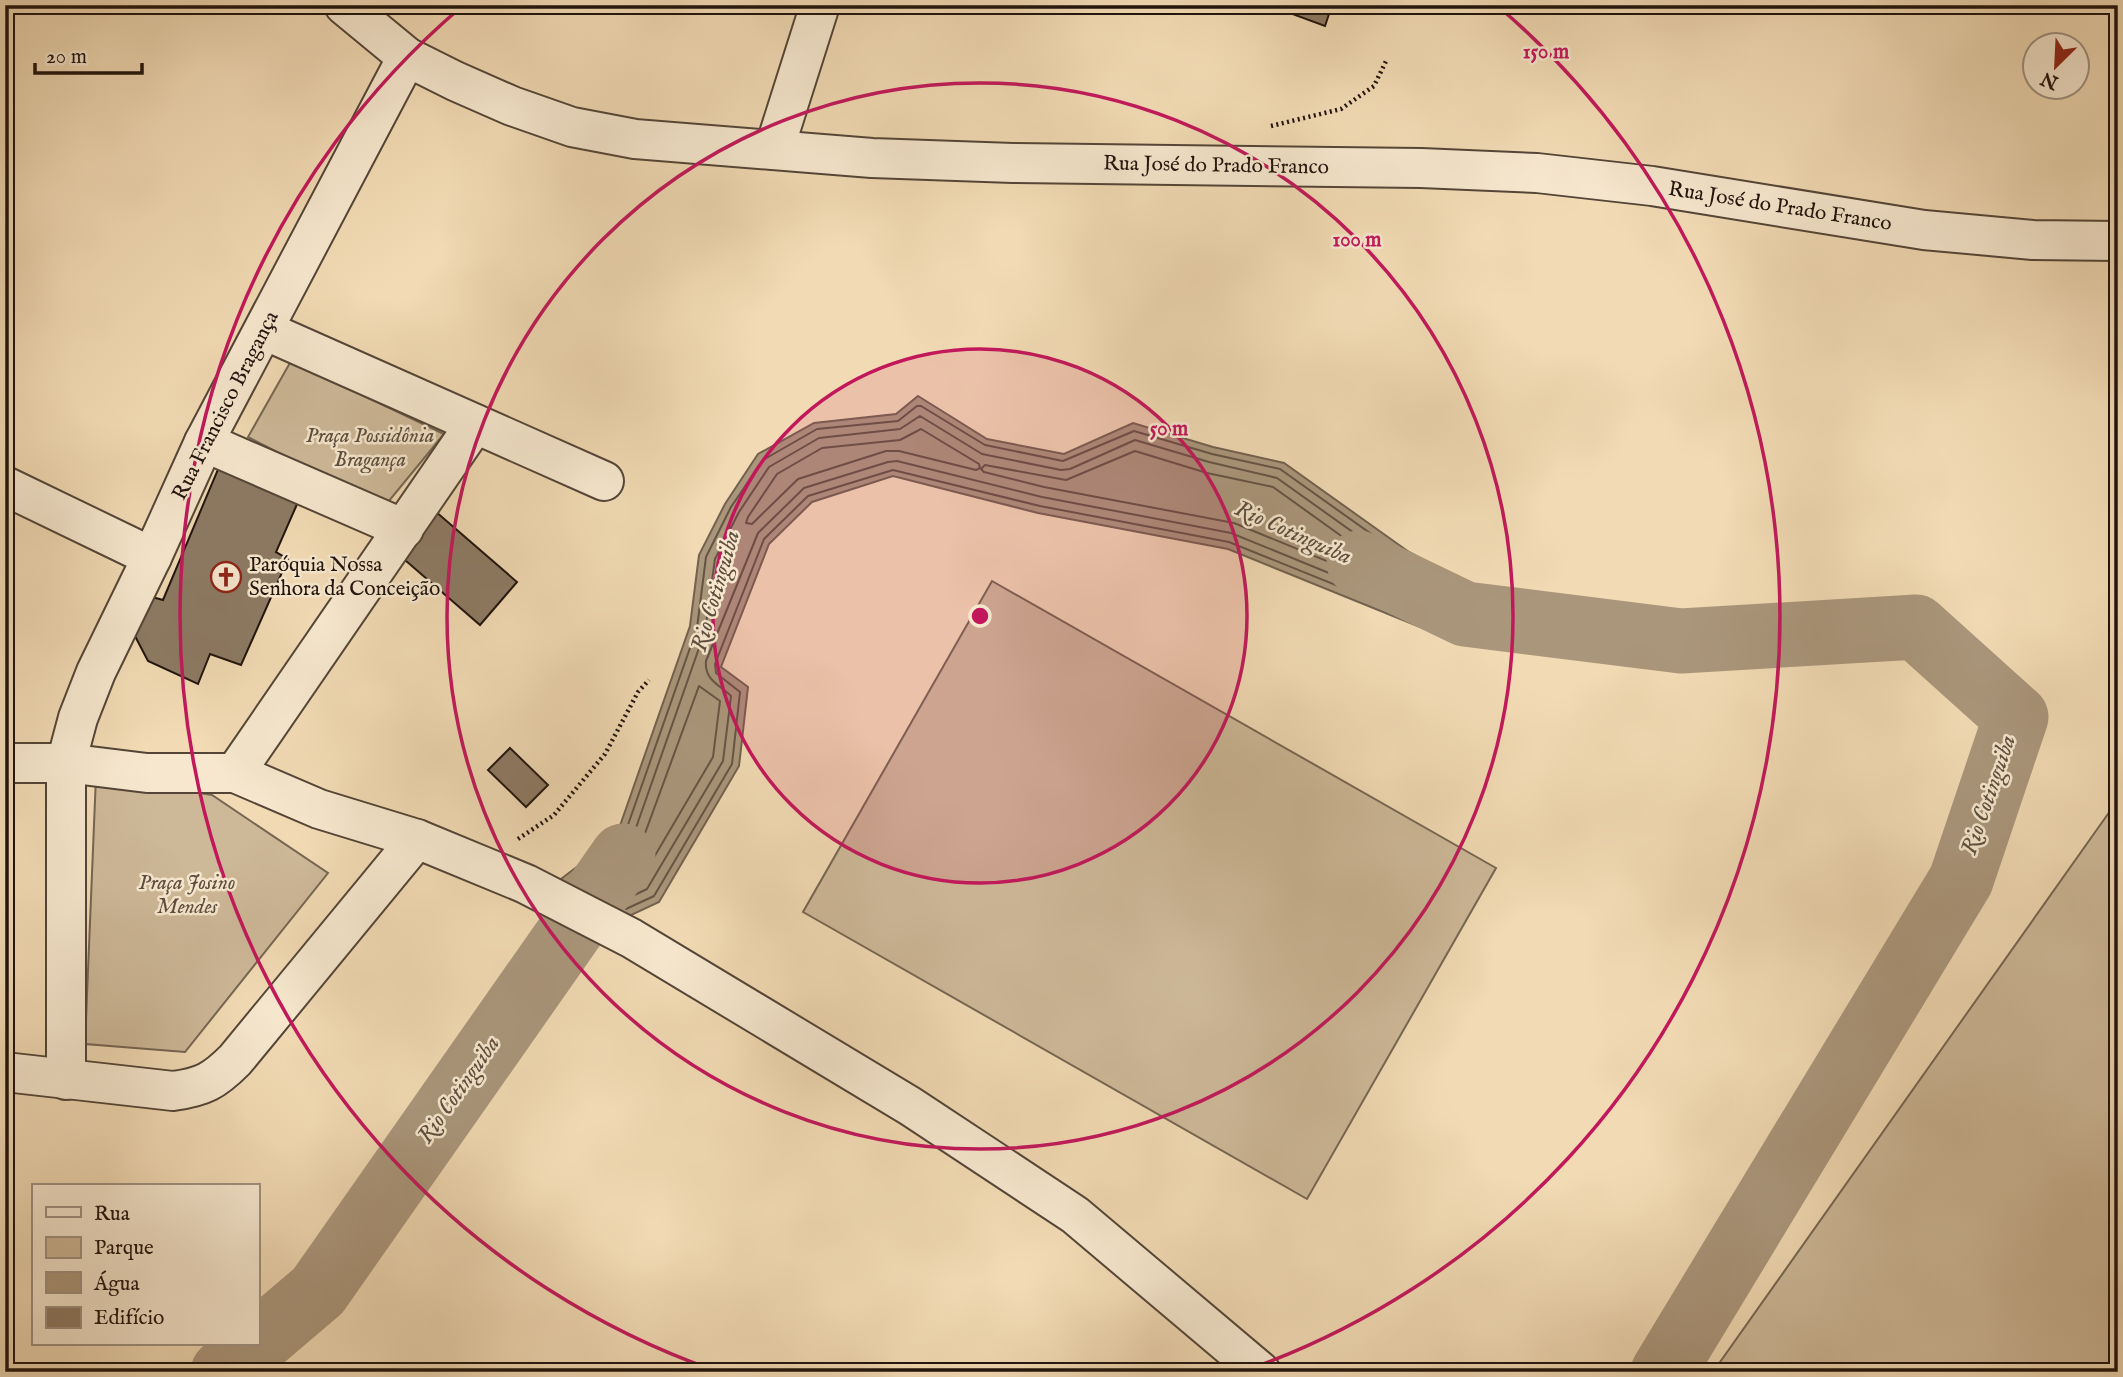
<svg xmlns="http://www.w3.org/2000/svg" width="2123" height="1377" font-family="'IM FELL English',serif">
  <rect width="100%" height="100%" fill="#f1dab4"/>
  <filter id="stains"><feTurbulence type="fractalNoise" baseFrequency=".00286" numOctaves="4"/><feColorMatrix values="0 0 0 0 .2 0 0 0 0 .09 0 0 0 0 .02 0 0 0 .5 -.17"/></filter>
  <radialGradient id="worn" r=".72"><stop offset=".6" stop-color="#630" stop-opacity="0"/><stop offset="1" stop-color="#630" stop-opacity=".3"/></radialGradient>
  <g fill="#cdb898" stroke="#766652" stroke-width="2">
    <polygon points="291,361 444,434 384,507 248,437"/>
    <polygon points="2118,532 2118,1372 1713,1372 2115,804 2110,536"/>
    <polygon points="992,581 1496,868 1307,1199 803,912"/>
    <polygon points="96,776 212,795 328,873 185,1052 85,1044"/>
  </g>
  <polygon fill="#aa967b" stroke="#73624f" stroke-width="2" points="918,396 987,439 1064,454 1133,423 1213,447 1284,463 1409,552 1455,577 1420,627 1228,549 1038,513 893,476 812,502 769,544 721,667 748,687 739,766 659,902 627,917 557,882 616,837 690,626 699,555 725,504 758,454 814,423 896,414"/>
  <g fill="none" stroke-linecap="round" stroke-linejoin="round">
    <g stroke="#655444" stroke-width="2">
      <polygon points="917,406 921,406 985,445 1063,461 1134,431 1212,454 1280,469 1405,558 1441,577 1443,581 1415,617 1229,542 1040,506 893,470 808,496 764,539 715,664 716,673 740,692 732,764 654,896 626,909 574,883 574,878 623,839 697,628 706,557 731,507 763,460 817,429 898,421"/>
      <path d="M920,416l62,38 79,16 9,-1 65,-29 74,22 68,16 122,87 29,15 2,4 -15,21 -3,2 -181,-74 -189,-36 -145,-36 -9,1 -84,26 -46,45 -52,128c-2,19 14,24 25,35l-8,65 -76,128 -21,10 -35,-18v-5l35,-27 5,-7 74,-211 10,-72 24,-47 30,-45 50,-29 81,-9z"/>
      <polygon points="921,429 979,464 980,468 976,470 899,451 886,451 798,479 752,524 746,523 748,517 777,474 822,448 900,440"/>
      <polygon points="1135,451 1207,473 1273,487 1393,573 1413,584 1414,589 1407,594 1234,523 1044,487 984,472 981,469 985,465 1066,480"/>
      <polygon points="699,686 720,701 713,757 640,881 626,887 610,880 609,876 634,855 640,847"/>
    </g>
    <g stroke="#aa967b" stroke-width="65">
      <polyline points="1359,563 1465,614 1681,641 1916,627 2016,717 1961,880 1663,1372"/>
      <polyline points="223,1372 318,1291 623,856"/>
    </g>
  </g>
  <g fill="#8d7a64" stroke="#20130d" stroke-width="2">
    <polygon points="1268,5 1332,5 1325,26"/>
    <polygon points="219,467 298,502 276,552 288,559 241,665 210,654 198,684 148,661 135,636 145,595 163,600"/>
    <polygon points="435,511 517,582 480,625 398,554"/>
    <polygon points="510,748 548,785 526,807 488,770"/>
  </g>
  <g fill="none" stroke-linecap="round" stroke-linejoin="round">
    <g stroke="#544537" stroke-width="42">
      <g id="minor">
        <polyline points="344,5 407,57 455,81 512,106 572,127 635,139 872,158 1013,163 1421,168 1537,173 1652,186 1924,230 2033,240 2118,241"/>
        <polyline points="774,150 820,5"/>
        <polyline points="264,330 604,481"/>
        <polyline points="204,442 404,529"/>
        <polyline points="5,486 152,557"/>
        <polyline points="5,763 66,763 147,773 235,773 319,809 417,839 526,884 631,938 910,1106 1075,1215 1261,1372"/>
        <polyline points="235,773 475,424"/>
        <path d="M5,1072l168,19c30,-4 41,-10 62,-31l182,-221"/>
        <polyline points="66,1080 66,763 78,718 96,672 152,557 204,442 407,57"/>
      </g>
    </g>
    <g stroke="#20130d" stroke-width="4.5" stroke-dasharray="2 3.5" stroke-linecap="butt">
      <polyline points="1271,126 1341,109 1374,86 1387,59"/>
      <polyline points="518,839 554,815 605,754 638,692 649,680"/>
    </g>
    <use href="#minor" stroke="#f6e7ce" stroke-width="38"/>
  </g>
  <circle cx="980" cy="616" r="267" fill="#c2185b" fill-opacity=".12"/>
  <g fill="none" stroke="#c2185b" stroke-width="3.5">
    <circle cx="980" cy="616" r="267"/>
    <circle cx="980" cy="616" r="533"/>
    <path d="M713 1370A800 800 0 0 1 460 8M1500 8A800 800 0 0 1 1247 1370"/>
  </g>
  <defs>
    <g id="church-ring" transform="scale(1.575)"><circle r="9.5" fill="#f6e7ce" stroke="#8f2418" stroke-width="1.5"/><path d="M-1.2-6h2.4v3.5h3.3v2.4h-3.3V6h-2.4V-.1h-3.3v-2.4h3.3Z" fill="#8f2418"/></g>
  </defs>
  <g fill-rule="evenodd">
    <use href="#church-ring" x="226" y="577"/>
  </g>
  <g text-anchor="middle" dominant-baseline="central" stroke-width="5" stroke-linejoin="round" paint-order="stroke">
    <g font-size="21" fill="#20130d" stroke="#f6e7ce">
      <text transform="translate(1216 166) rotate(1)">Rua José do Prado Franco</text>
      <text transform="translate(1780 207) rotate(9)">Rua José do Prado Franco</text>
      <text transform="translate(226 406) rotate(-63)">Rua Francisco Bragança</text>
    </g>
    <g font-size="21" font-style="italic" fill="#5d4d3e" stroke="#f6e7ce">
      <text x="370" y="436">Praça Possidônia<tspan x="370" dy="24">Bragança</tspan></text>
      <text x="187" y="883">Praça Josino<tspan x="187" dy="24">Mendes</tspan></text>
    </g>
    <g font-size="21" fill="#20130d" stroke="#f6e7ce" text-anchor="start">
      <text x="249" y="565">Paróquia Nossa<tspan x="249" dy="24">Senhora da Conceição</tspan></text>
    </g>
    <g font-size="23" font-style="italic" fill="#5e4e3e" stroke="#f6e7ce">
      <text transform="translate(1293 533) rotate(24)">Rio Cotinguiba</text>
      <text transform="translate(716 591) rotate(-74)">Rio Cotinguiba</text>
      <text transform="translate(1989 795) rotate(-71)">Rio Cotinguiba</text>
      <text transform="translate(459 1090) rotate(-55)">Rio Cotinguiba</text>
    </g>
  </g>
  <circle cx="980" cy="616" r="10" fill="#c2185b" stroke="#f6e7ce" stroke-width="3.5"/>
  <g font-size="21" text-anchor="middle" font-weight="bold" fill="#c2185b" stroke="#f6e7ce" stroke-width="5" stroke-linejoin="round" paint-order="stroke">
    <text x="1546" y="58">150 m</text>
    <text x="1357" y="246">100 m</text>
    <text x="1169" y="435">50 m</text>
  </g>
  <rect width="2123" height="1377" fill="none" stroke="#f1dab4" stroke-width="28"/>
  <rect x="7" y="7" width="2109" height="1363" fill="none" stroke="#20130d" stroke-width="3.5"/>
  <rect x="14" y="14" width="2095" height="1349" fill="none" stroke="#20130d" stroke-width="2"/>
  <rect x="32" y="1184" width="228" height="161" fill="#f6e7ce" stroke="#a09281" stroke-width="2"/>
  <rect x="46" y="1207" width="35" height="10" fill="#f6e7ce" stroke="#a09281" stroke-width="2"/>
  <text x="94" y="1220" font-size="21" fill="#20130d">Rua</text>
  <rect x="46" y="1237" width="35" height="21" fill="#cdb898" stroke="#a09281" stroke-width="2"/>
  <text x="94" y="1254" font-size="21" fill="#20130d">Parque</text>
  <rect x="46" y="1272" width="35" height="21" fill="#aa967b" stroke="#a09281" stroke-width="2"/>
  <text x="94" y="1290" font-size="21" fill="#20130d">Água</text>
  <rect x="46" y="1307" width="35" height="21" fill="#8d7a64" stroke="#a09281" stroke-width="2"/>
  <text x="94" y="1324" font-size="21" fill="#20130d">Edifício</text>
  <g transform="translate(2056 66) rotate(204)"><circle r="33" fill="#f6e7ce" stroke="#a09281" stroke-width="2"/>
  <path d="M0-5L12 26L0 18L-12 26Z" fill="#8f2418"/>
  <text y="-10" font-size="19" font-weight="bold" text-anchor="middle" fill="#20130d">N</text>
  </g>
  <path d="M35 63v10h107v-10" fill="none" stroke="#20130d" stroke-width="3.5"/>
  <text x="46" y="63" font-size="21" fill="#20130d" stroke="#f6e7ce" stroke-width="5" paint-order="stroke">20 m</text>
  <rect width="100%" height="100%" filter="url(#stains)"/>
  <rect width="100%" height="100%" fill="url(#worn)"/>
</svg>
